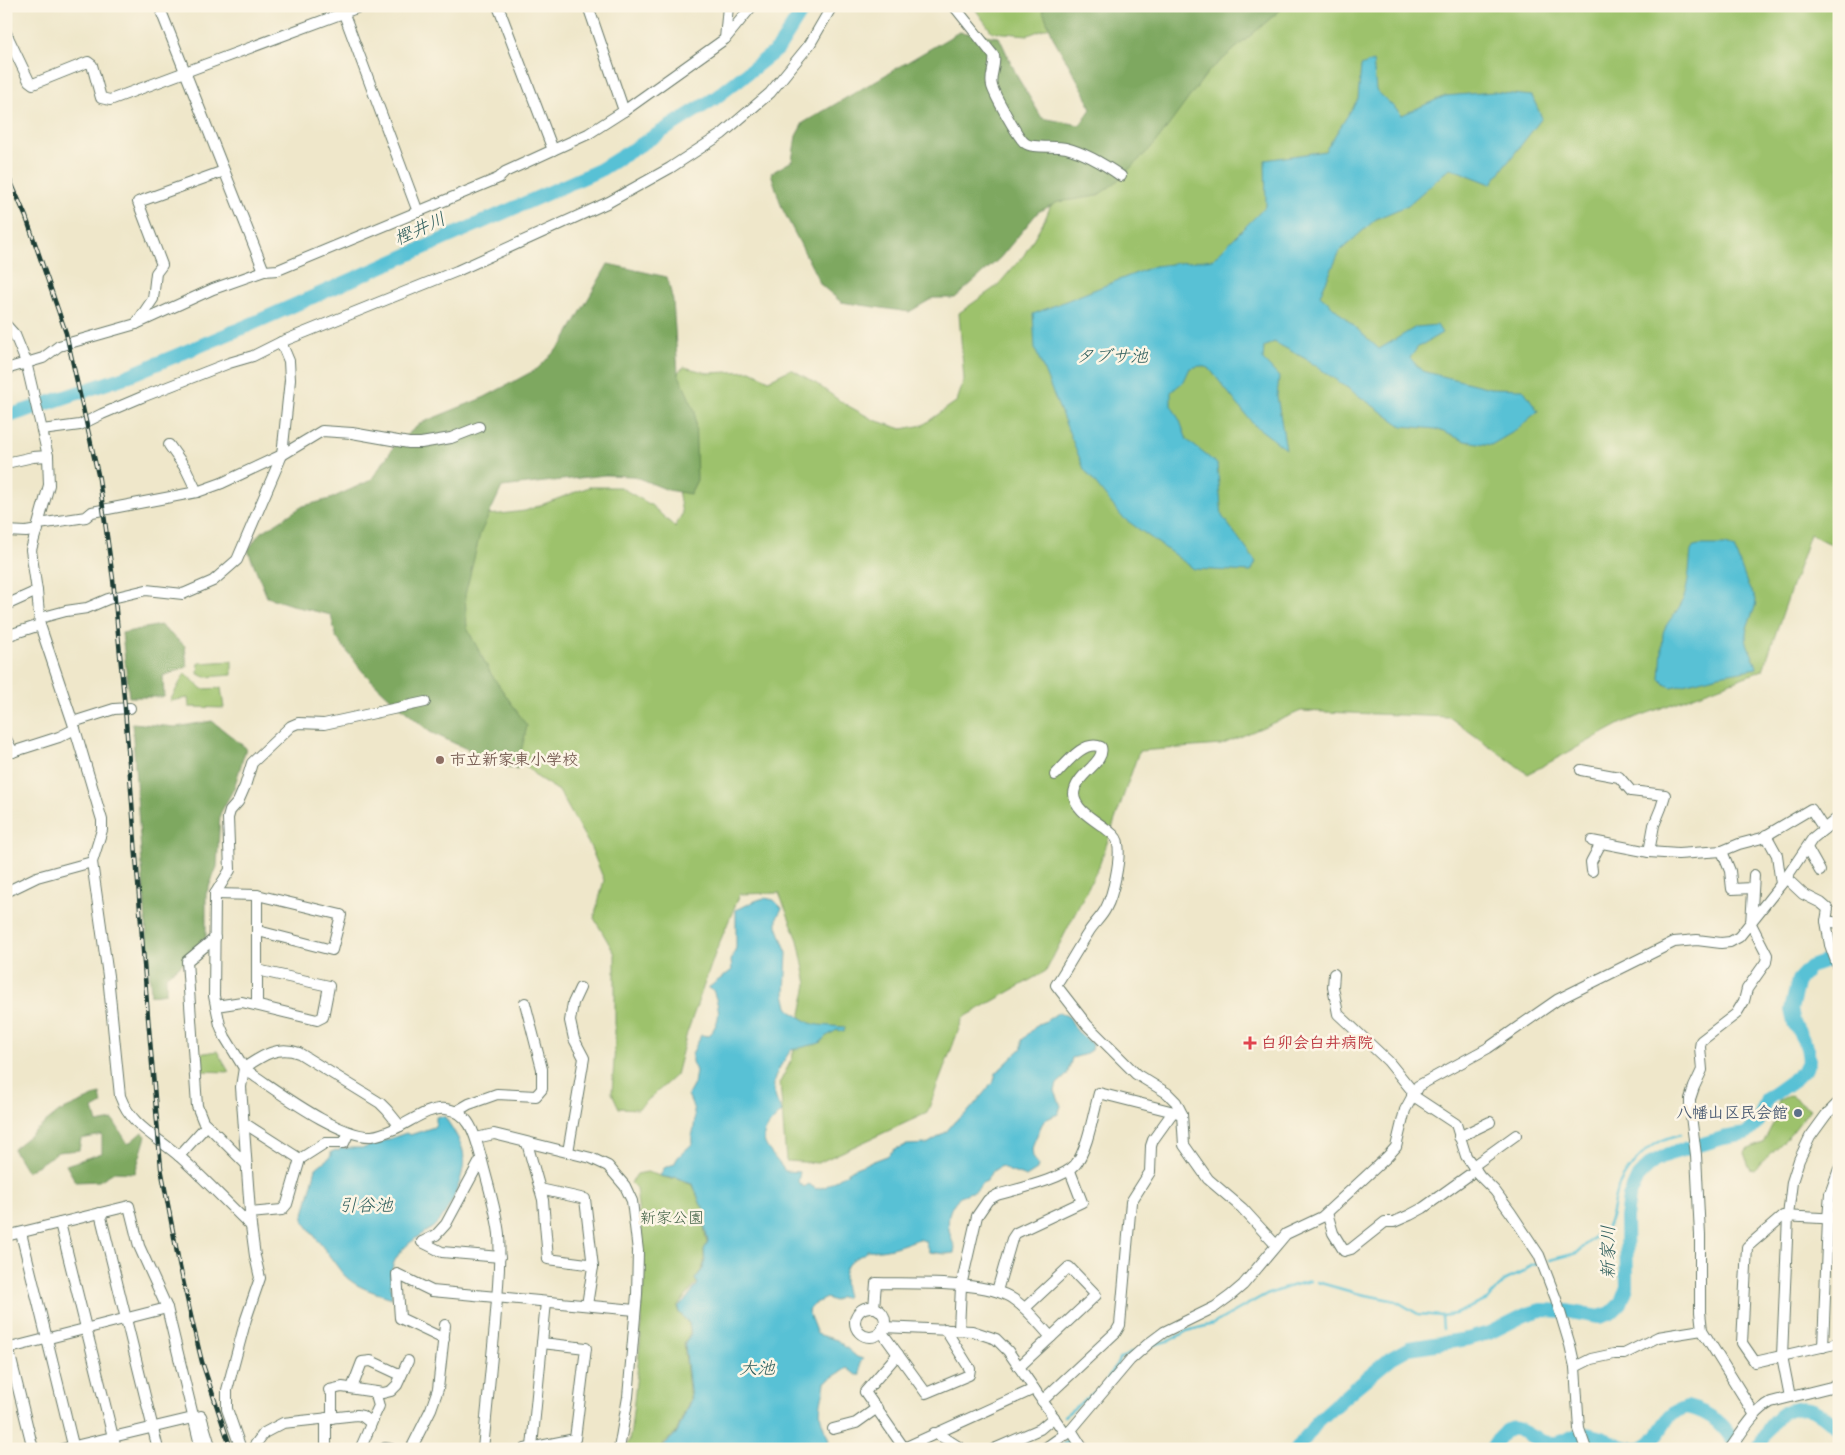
<svg xmlns="http://www.w3.org/2000/svg" width="1845" height="1455" font-family="'Balsamiq Sans','Klee One',sans-serif">
  <rect width="100%" height="100%" fill="#fcf5e5"/>
  <filter id="ink" filterUnits="userSpaceOnUse"><feTurbulence type="fractalNoise" baseFrequency=".02" numOctaves="2"/><feDisplacementMap in="SourceGraphic" scale="10" xChannelSelector="R" yChannelSelector="G"/><feConvolveMatrix kernelMatrix="1 2 1 2 8 2 1 2 1" color-interpolation-filters="sRGB"/></filter>
  <filter id="wash" filterUnits="userSpaceOnUse"><feTurbulence type="fractalNoise" baseFrequency=".0096" numOctaves="4" result="noise"/><feDisplacementMap in="SourceGraphic" scale="20" xChannelSelector="R" yChannelSelector="G"/><feGaussianBlur stdDeviation="1.12" result="paint"/><feColorMatrix in="noise" values="0 0 0 0 0 0 0 0 0 0 0 0 0 0 0 0 0 1.4 0 .05"/><feComposite in="paint" operator="in"/></filter>
  <g filter="url(#wash)">
    <rect width="100%" height="100%" fill="#efe7ca"/>
    <g fill="#9dc26c" stroke="#5e8050">
      <polygon points="973,6 1113,6 1087,13 1028,35 992,32"/>
      <polygon points="1151,6 1839,6 1839,549 1810,534 1763,670 1624,722 1528,774 1449,717 1301,711 1221,745 1139,751 1099,866 1046,971 963,1018 927,1113 818,1163 786,1161 780,1082 792,1059 807,984 798,940 779,893 740,894 716,951 687,1033 676,1075 638,1109 619,1108 612,1093 615,1045 615,954 594,918 604,880 591,848 559,791 537,777 469,709 443,517 500,514 525,511 589,487 620,487 651,505 675,527 682,514 673,459 665,383 684,367 708,373 751,371 769,380 791,369 814,382 843,403 874,420 902,429 923,425 957,401 964,380 959,313 997,286 1024,255 1046,217 1062,177"/>
      <polygon points="232,661 232,675 206,677 198,674 199,663"/>
      <polygon points="185,673 202,689 221,688 224,708 189,707 188,698 170,701"/>
      <polygon points="217,1051 229,1072 198,1071 199,1054"/>
      <polygon points="1791,1095 1810,1109 1791,1134 1754,1170 1750,1169 1744,1153 1746,1150 1763,1143 1774,1122 1779,1100"/>
      <polygon points="647,1172 671,1179 676,1177 684,1182 693,1185 701,1205 708,1213 703,1222 707,1243 704,1250 704,1263 702,1269 695,1279 697,1283 677,1307 679,1313 689,1324 690,1333 684,1344 690,1399 676,1433 664,1443 662,1449 625,1449 629,1441 631,1430 641,1335 641,1304 645,1273 636,1188 631,1183 637,1174"/>
    </g>
    <g fill="#7ea860" stroke="#4e724a">
      <polygon points="1041,6 1285,6 1208,72 1155,144 1115,183 1097,196 1058,202 1038,212 1000,258 955,298 933,298 909,312 841,302 821,285 782,208 771,173 792,161 796,136 803,123 959,32 999,37 1018,78 1042,118 1080,125 1091,109 1085,93 1054,39"/>
      <polygon points="608,264 667,277 673,301 678,373 695,411 697,480 690,494 668,490 633,476 605,475 502,487 480,534 465,595 467,628 491,674 527,726 517,769 508,768 430,732 391,699 363,672 336,637 331,615 298,607 267,597 248,550 259,534 303,506 330,499 371,480 396,444 421,423 485,397 537,369 563,343"/>
      <polygon points="160,625 185,646 187,667 163,676 164,697 129,697 122,633"/>
      <polygon points="212,721 246,748 234,788 220,814 217,867 206,894 206,937 181,965 166,975 166,993 151,995 132,723 176,727"/>
      <polygon points="100,1094 102,1104 93,1109 97,1123 113,1120 128,1144 142,1132 146,1136 135,1173 114,1172 99,1181 76,1182 66,1165 102,1153 102,1135 81,1139 79,1150 58,1152 27,1172 13,1149 59,1112"/>
    </g>
    <g fill="#59c1d5" stroke="#3c7f84">
      <polygon points="1373,61 1376,90 1402,115 1445,96 1493,92 1532,96 1542,118 1491,184 1450,168 1408,205 1376,219 1340,251 1320,295 1379,349 1416,327 1437,325 1442,333 1418,347 1410,358 1422,371 1490,388 1523,389 1538,411 1515,431 1491,445 1465,441 1436,429 1402,426 1306,359 1274,342 1264,347 1263,360 1279,377 1277,396 1286,449 1253,424 1209,368 1200,366 1190,368 1184,381 1171,392 1171,405 1180,421 1187,440 1217,464 1222,516 1256,562 1251,572 1194,569 1122,517 1084,469 1035,349 1033,314 1154,266 1213,259 1266,206 1265,160 1325,151 1358,99 1361,66"/>
      <path d="M1699,545h27l8,3 14,38 8,13c0,13 -9,22 -10,35 0,15 9,22 11,34l-38,7 -47,12 -6,-2 -6,-6 3,-46c3,-11 14,-20 19,-31 7,-15 7,-34 9,-51l3,-5z"/>
      <path d="M765,898l9,2 8,8 -5,10v8l10,27 -2,40 3,14 4,5 18,11 8,2 27,2 -1,5 -7,-2 -12,7 -5,6 -29,7c-17,25 -24,34 -9,62 -31,28 -17,31 3,59l15,1 -2,10 6,5 5,-3 7,5 9,-2 30,-19 32,-12 8,-7 12,-4 20,-1 10,-6 9,-6 9,-11 12,-8 27,-32 2,-8 26,-25v-8l16,-16 8,-3 13,-9 10,5 8,14 15,13 -1,6 -8,5 -11,3 -5,17 -10,9 -2,7 6,15 -3,8 -11,5 -5,5 -8,18 -2,7 1,8 5,8 -1,5 -11,7 -19,-7 -6,-4c-7,4 -12,7 -14,15l-5,2c-9,14 -8,6 -18,12 -20,10 -18,35 -9,52l-1,6 -8,1 -17,-2 -4,-11 -6,-2c-18,6 -33,13 -52,11 -3,5 -8,6 -13,9 -13,8 -11,25 -7,37l-2,2 -5,-1 -6,4 -8,-3 -14,7 -4,6 9,23 20,6 20,17 6,2 -3,4v12h-4l-9,-7 -22,14c-1,13 -8,26 -3,40 2,7 6,12 7,19l-7,8h-160l3,-5 12,-11 14,-34 -6,-55 6,-11 -2,-10 -10,-11 -1,-5 6,-5 14,-18 -3,-5 8,-10 2,-9 -1,-10 4,-8 -4,-20 4,-9 -7,-8 -8,-21 -9,-3 -8,-4 -5,1 -11,-2 4,-8 10,-4 4,-7 14,-13c-1,-7 1,-10 2,-17 2,-11 -1,-22 -6,-32l6,-11 2,-13 -4,-9v-8l9,-19 8,1c13,-18 11,-26 4,-46l-5,-2 24,-18 -1,-9 5,-13v-38c10,-4 18,-10 29,-12z"/>
      <path d="M440,1116l5,1c6,10 15,22 18,34 5,21 -14,64 -31,77 -3,2 -7,4 -10,6 -27,18 -35,31 -30,64 -18,-6 -36,-10 -49,-24l-39,-52 -1,-4 13,-50 15,-12v-4l5,-2 3,1 1,-3h24l42,-15 4,2 24,-8 2,-3v-7z"/>
    </g>
    <g fill="none" stroke-linecap="round" stroke-linejoin="round">
      <g stroke="#59c1d5" stroke-width="2.5">
        <polyline points="1685,1143 1687,1149"/>
        <path d="M1550,1260l27,-7 24,-22 4,-1c8,-10 7,-25 11,-37 6,-19 25,-41 43,-51 7,-4 15,-6 22,-8"/>
        <polyline points="1317,1282 1356,1293 1396,1301 1418,1314 1442,1316 1455,1314 1487,1300 1504,1281 1523,1272 1531,1265 1539,1262"/>
        <polyline points="1442,1316 1443,1329"/>
        <polyline points="1443,1336 1444,1342"/>
        <polyline points="1153,1345 1171,1340 1187,1331 1213,1324 1261,1297 1291,1286 1310,1281"/>
        <polyline points="1107,1380 1120,1359 1132,1352"/>
        <polyline points="1064,1416 1100,1388"/>
        <polyline points="1024,1446 1028,1444 1031,1449"/>
        <polyline points="1056,1449 1067,1442 1075,1443"/>
      </g>
      <g stroke="#59c1d5" stroke-width="14">
        <polyline points="6,417 125,377 247,326 600,170 714,99 778,49 805,6"/>
        <polyline points="1297,1449 1318,1421 1350,1392 1391,1358 1409,1348 1468,1339 1489,1333 1525,1315 1541,1310 1566,1311 1599,1317 1611,1313 1621,1303 1627,1287 1626,1218 1629,1197 1638,1177 1653,1162 1669,1154 1723,1138 1746,1134 1758,1122 1767,1099 1796,1078 1804,1070 1809,1060 1807,1047 1794,1023 1791,1010 1798,980 1810,967 1832,959 1839,959"/>
        <path d="M1492,1449c22,-39 29,-11 56,-6 13,3 23,-9 36,-9 19,0 36,17 55,14 19,-4 21,-24 34,-34 4,-4 9,-5 14,-7 26,6 38,19 51,42"/>
        <path d="M1758,1449c5,-9 9,-20 16,-28 11,-13 31,-17 46,-7 7,4 12,10 19,14"/>
      </g>
    </g>
  </g>
  <g filter="url(#ink)">
    <g fill="none" stroke-linecap="round" stroke-linejoin="round">
      <g stroke="#687868" stroke-width="12">
        <g id="minor">
          <polyline points="159,6 264,271"/>
          <polyline points="341,6 418,212"/>
          <polyline points="498,6 553,150"/>
          <polyline points="588,6 624,111"/>
          <path d="M954,6l40,50c2,11 -5,20 -2,30 2,8 26,52 33,57 7,6 31,2 41,5 20,5 38,16 55,28"/>
          <polyline points="6,33 29,81 33,84 88,62 92,65 101,98 110,100 362,6"/>
          <polyline points="725,39 728,6"/>
          <polyline points="136,324 153,299 156,273 162,265 138,202 224,171"/>
          <path d="M6,325l9,10 11,27 22,94 1,29 -18,65 6,41 3,34 35,104 27,91v10l-10,32 16,114 12,120c11,30 36,40 59,60 25,22 48,47 72,70"/>
          <polyline points="6,369 43,358 59,346 136,324 213,289 264,271 278,270 499,178 505,172 588,134 624,111 725,39 752,6"/>
          <polyline points="42,430 80,425 102,414 142,397 229,363 253,356 281,342 457,271 609,202 670,168 722,134 770,93 810,44 832,6"/>
          <polyline points="169,445 186,469 197,492"/>
          <polyline points="6,463 33,457 48,456"/>
          <polyline points="39,524 86,517 92,512 197,492 222,483 282,455 322,431 352,433 409,443 421,443 451,438 479,427"/>
          <polyline points="6,531 26,532 38,530"/>
          <polyline points="6,605 37,591"/>
          <polyline points="40,618 66,611 87,608 108,599 146,590 183,594 213,581 237,560 282,455 290,380 289,361 281,342"/>
          <polyline points="6,636 40,625"/>
          <path d="M425,702l-101,22 -26,-1 -7,3 -39,37 -7,23 -7,16 -8,9 -2,7 2,52 -15,24 -1,102 6,29 5,12 19,31 12,9c27,18 85,61 116,59 8,-1 15,-4 22,-7 15,-6 35,-23 52,-20 26,3 30,31 36,52 6,24 14,48 17,73 2,30 -2,61 -4,91 -4,41 -8,82 -12,124"/>
          <polyline points="73,722 114,709 130,708"/>
          <polyline points="6,739 13,752"/>
          <polyline points="6,754 59,737 75,729"/>
          <polyline points="1581,770 1619,777 1631,791 1665,795 1661,808 1654,825 1649,852 1678,854 1722,851 1739,844 1762,838 1811,809 1824,829"/>
          <path d="M1055,775c11,-11 29,-36 46,-28 5,16 -26,27 -27,47 0,17 25,28 36,38 4,3 8,7 8,12 3,15 -5,51 -12,64 -4,9 -13,16 -18,25 -11,17 -21,35 -32,52l31,40 49,49 31,19 9,9 6,12 2,31 24,34 34,29 33,36"/>
          <polyline points="1766,835 1777,855 1781,884"/>
          <polyline points="1592,841 1649,852"/>
          <polyline points="1807,848 1820,871"/>
          <polyline points="1722,851 1730,871 1732,889 1753,888"/>
          <polyline points="1592,871 1591,862 1601,843"/>
          <polyline points="1754,875 1751,924 1767,955 1766,962 1747,989 1744,1001 1736,1014 1701,1041 1700,1047 1702,1070 1694,1087 1690,1099 1690,1108 1696,1155 1700,1235 1700,1312 1702,1330 1755,1415"/>
          <polyline points="1786,878 1803,894 1821,903 1828,909 1826,921 1839,923"/>
          <polyline points="6,892 37,877 92,862"/>
          <polyline points="215,894 257,895 341,915 332,950 258,931"/>
          <polyline points="1826,921 1830,945 1837,964"/>
          <polyline points="215,938 187,961 197,1106 203,1121 247,1165"/>
          <polyline points="1334,974 1333,987 1338,1014 1388,1061 1414,1093"/>
          <polyline points="257,1005 257,895"/>
          <polyline points="216,1006 242,1002 317,1020 323,1017 329,986 257,970"/>
          <polyline points="1412,1095 1456,1124 1466,1156 1480,1176 1495,1191 1511,1213 1539,1255 1556,1299 1570,1345 1575,1367 1579,1429 1586,1449"/>
          <polyline points="457,1111 469,1104 497,1094 536,1096 542,1089 542,1069 525,1003"/>
          <polyline points="244,1123 300,1159"/>
          <polyline points="1459,1137 1490,1122"/>
          <polyline points="476,1138 494,1134 591,1158 608,1166 625,1186 632,1201 638,1251 637,1294 628,1397 619,1449"/>
          <polyline points="527,1143 543,1200 548,1259 587,1264 593,1267 587,1305"/>
          <polyline points="568,1152 584,1058 574,1039 570,1021 573,1003 580,988"/>
          <polyline points="179,1156 207,1125"/>
          <polyline points="1473,1166 1516,1135"/>
          <polyline points="540,1189 585,1199 593,1267"/>
          <polyline points="100,1213 158,1449"/>
          <polyline points="250,1213 282,1210 287,1204 300,1159 325,1143 344,1143 349,1132"/>
          <polyline points="1327,1213 1333,1233 1344,1251 1351,1249 1385,1222 1394,1222 1410,1215 1423,1208 1476,1170"/>
          <polyline points="1839,1219 1783,1216 1747,1247 1742,1343 1755,1362 1839,1343"/>
          <polyline points="60,1223 116,1449"/>
          <polyline points="21,1233 74,1449"/>
          <polyline points="6,1236 129,1206 139,1246 167,1308 201,1449"/>
          <polyline points="422,1242 436,1235 446,1224 481,1159"/>
          <polyline points="422,1242 442,1252 500,1257"/>
          <polyline points="997,1291 1012,1239 1016,1233 1082,1202 1070,1171"/>
          <circle cx="870" cy="1322" r="15"/>
          <path d="M874,1308l2,-25c34,1 111,-3 137,16 15,10 26,25 38,38"/>
          <polyline points="883,1327 972,1331 996,1339 1008,1351 1066,1435"/>
          <path d="M959,1330l2,-44 16,-70 11,-16 9,-5c20,-6 66,-16 78,-30 12,-13 19,-54 24,-72l83,21"/>
          <polyline points="881,1331 926,1393 969,1375 970,1369 945,1329"/>
          <polyline points="6,1339 33,1449"/>
          <polyline points="444,1339 400,1318 397,1274 432,1291 635,1310"/>
          <polyline points="1823,1347 1828,1219 1830,1194 1839,1169"/>
          <polyline points="6,1349 167,1308"/>
          <polyline points="898,1354 865,1392 904,1448 1034,1389"/>
          <polyline points="1019,1367 1096,1295 1069,1267 1025,1308"/>
          <polyline points="1575,1367 1591,1359 1614,1354 1624,1354 1658,1337 1702,1330"/>
          <polyline points="352,1388 362,1362 371,1361 401,1375"/>
          <polyline points="329,1390 342,1387 383,1393 391,1391 397,1385 408,1361"/>
          <polyline points="1790,1397 1782,1356 1788,1216 1792,1182 1799,1160 1810,1137 1826,1115 1839,1102"/>
          <polyline points="1042,1401 1116,1332 1120,1325 1131,1202 1150,1172 1151,1146 1153,1140 1173,1112"/>
          <polyline points="332,1418 332,1390"/>
          <polyline points="833,1429 856,1423 877,1408"/>
          <polyline points="1071,1430 1083,1449"/>
          <polyline points="934,1433 948,1440 962,1449"/>
          <polyline points="532,1447 542,1343"/>
          <polyline points="385,1448 391,1449"/>
          <polyline points="62,1449 201,1416 211,1449"/>
          <path d="M241,1449l-14,-40v-19l19,-71 14,-41 -5,-22 -4,-30 -10,-139 3,-19c18,-12 33,-23 55,-15l81,50 7,7 13,16"/>
          <polyline points="252,1449 264,1433 283,1423 357,1415 362,1416 371,1423"/>
          <polyline points="326,1449 326,1418"/>
          <path d="M360,1449c7,-14 12,-29 19,-43l-4,-14"/>
          <polyline points="411,1449 431,1409 438,1389 445,1325"/>
          <polyline points="525,1449 575,1439 586,1348 542,1343 546,1302"/>
          <polyline points="994,1449 1040,1429 1054,1417"/>
          <polyline points="1044,1449 1071,1430 1130,1360 1148,1344 1164,1332 1215,1307 1230,1296 1243,1285 1286,1234 1322,1217 1387,1157 1396,1147 1405,1110 1418,1086 1488,1048 1557,1000 1674,942 1697,940 1721,943 1730,942 1739,937 1786,878 1813,838 1839,817"/>
          <path d="M1730,1449c12,-16 23,-37 41,-47l68,-17"/>
        </g>
      </g>
      <use href="#minor" stroke="#fff" stroke-width="10"/>
      <g stroke="#1f3d34" stroke-width="4.5">
        <polyline id="rail" points="6,171 26,217 66,333 99,479 113,579 125,708 148,1017 161,1168 178,1258 193,1325 202,1362 231,1449"/>
      </g>
      <use href="#rail" stroke="#fcf5e5" stroke-width="2.5" stroke-dasharray="8" stroke-linecap="butt"/>
    </g>
  </g>
  <circle fill="#8d6e63" stroke="#fcf5e5" stroke-width="2" cx="440" cy="760" r="5"/>
  <path fill="#e0444e" stroke="#fcf5e5" stroke-width="2" d="M1247.5 1035.5h5v5h5v5h-5v5h-5v-5h-5v-5h5z"/>
  <circle fill="#5c6f8a" stroke="#fcf5e5" stroke-width="2" cx="1798" cy="1113" r="5"/>
  <g text-anchor="middle" dominant-baseline="central" stroke-width="5" stroke-linejoin="round" paint-order="stroke">
    <g font-size="16" font-weight="bold" fill="#785e54" stroke="#fcf5e5" text-anchor="start">
      <text x="450" y="760">市立新家東小学校</text>
    </g>
    <g font-size="16" font-weight="bold" fill="#be3a42" stroke="#fcf5e5" text-anchor="start">
      <text x="1261" y="1043">白卯会白井病院</text>
    </g>
    <g font-size="16" font-weight="bold" fill="#4e5e75" stroke="#fcf5e5" text-anchor="end">
      <text x="1788" y="1113">八幡山区民会館</text>
    </g>
    <g font-size="16" fill="#3e5e42" stroke="#fcf5e5">
      <text x="672" y="1218">新家公園</text>
    </g>
    <g font-size="18" font-style="italic" fill="#2e5e5c" stroke="#fcf5e5">
      <text transform="translate(420 229) rotate(-24)">樫井川</text>
      <text x="1112" y="356">タブサ池</text>
      <text x="366" y="1205">引谷池</text>
      <text transform="translate(1608 1252) rotate(-90)">新家川</text>
      <text x="757" y="1368">大池</text>
    </g>
  </g>
  <rect width="1845" height="1455" fill="none" stroke="#fcf5e5" stroke-width="25"/>
</svg>
